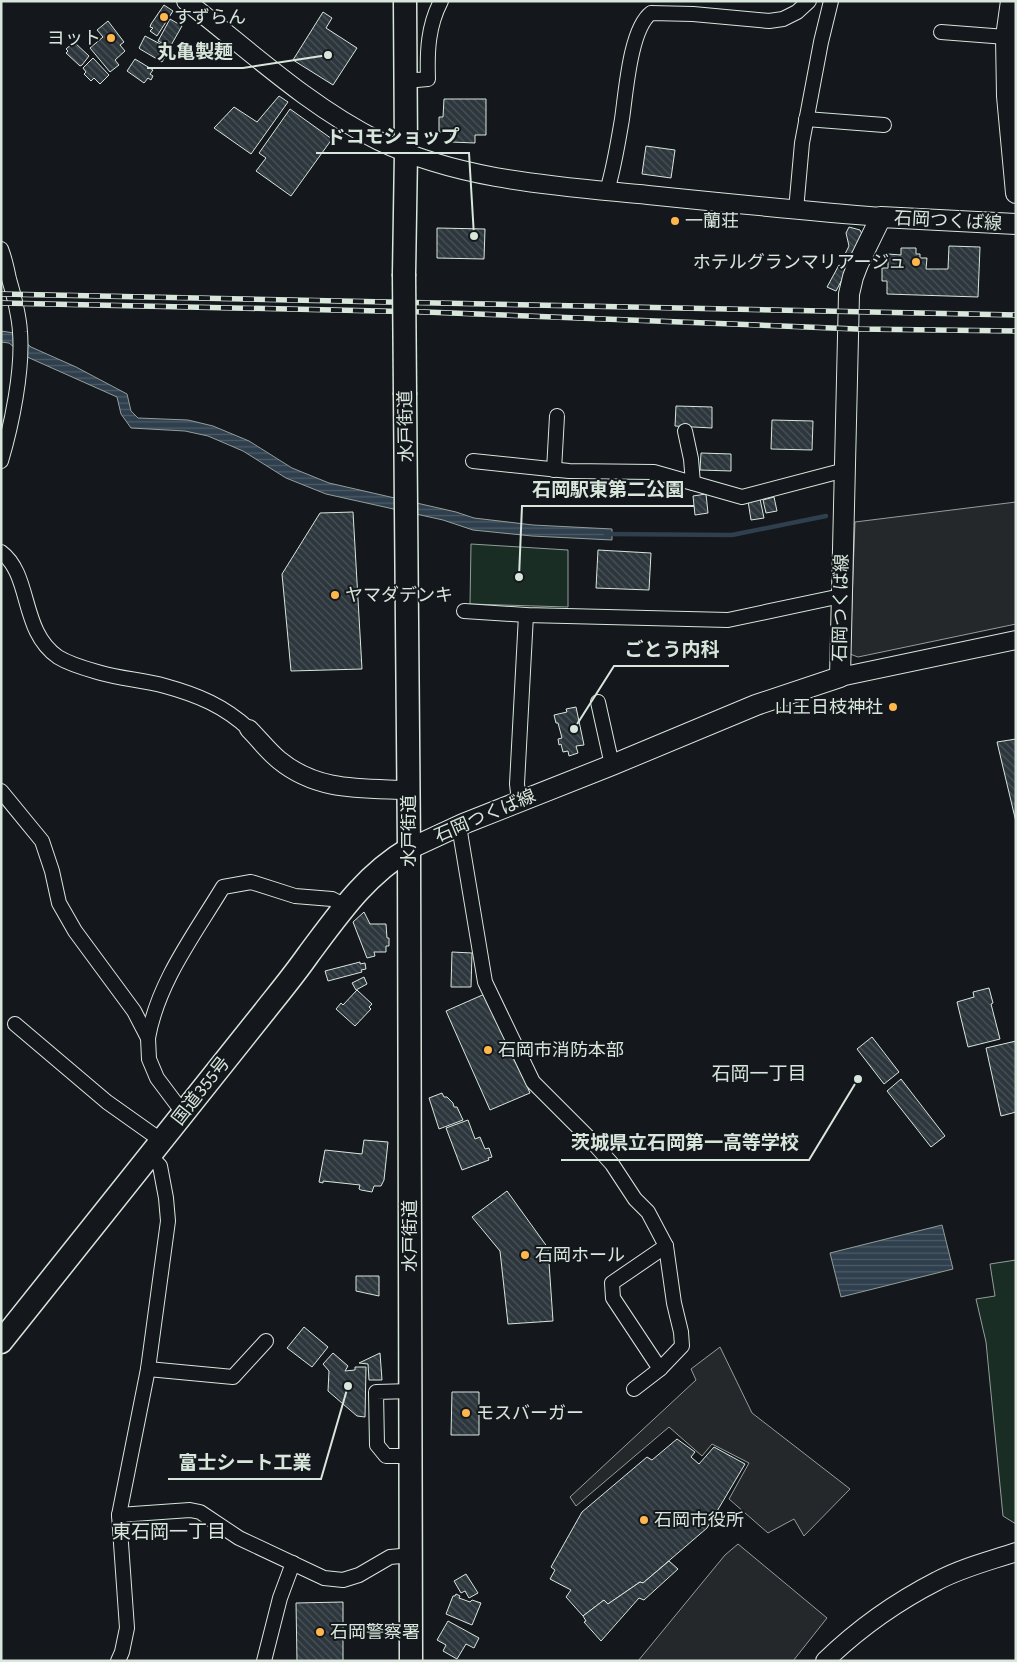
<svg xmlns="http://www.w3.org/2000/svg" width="1017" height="1662" font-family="'Source Sans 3','Noto Sans JP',sans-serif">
  <defs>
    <pattern id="water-rules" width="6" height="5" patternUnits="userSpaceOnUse" patternTransform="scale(1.25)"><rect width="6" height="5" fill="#2f3f4d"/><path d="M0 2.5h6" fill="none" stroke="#4c5b66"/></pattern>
    <pattern id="building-back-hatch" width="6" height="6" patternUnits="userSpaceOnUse" patternTransform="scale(1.25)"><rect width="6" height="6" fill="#2c363c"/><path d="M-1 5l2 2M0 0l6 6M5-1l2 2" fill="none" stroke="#4a5358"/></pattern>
  </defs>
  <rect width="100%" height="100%" fill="#14181c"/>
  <g fill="#1a2d24" stroke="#939e99">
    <polygon points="471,544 568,550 568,607 470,604"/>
    <polygon points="1016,1260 1016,1524 1003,1516 986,1342 976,1299 995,1296 990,1264"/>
  </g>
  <g fill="#24282b" stroke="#939e99">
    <polygon points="1016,502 1016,624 858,657 850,654 855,522"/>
    <polygon points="720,1347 752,1413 850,1489 804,1536 794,1519 768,1533 729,1499 749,1463 712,1444 702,1456 669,1427 576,1506 570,1497 696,1380 691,1369"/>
    <polygon points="738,1544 827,1618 793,1661 638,1661 725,1555"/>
  </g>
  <g fill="url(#water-rules)" stroke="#939e99">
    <polygon points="1,331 14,333 31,347 76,367 127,394 131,411 138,418 188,420 213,426 249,441 292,468 329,483 456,512 474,518 533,525 612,529 612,540 532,536 473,530 443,520 326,494 286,478 243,451 208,436 185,431 131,428 121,414 117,397 25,356 9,343 1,342"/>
    <polygon points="942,1225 953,1269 841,1297 830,1253"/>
  </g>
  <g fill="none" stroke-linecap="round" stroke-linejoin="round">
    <polyline stroke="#2f3f4d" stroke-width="4.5" points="606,534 732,535 826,516"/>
  </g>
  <g fill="url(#building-back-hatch)" stroke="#d8e6dc">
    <polygon points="164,5 173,11 157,36 150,31 153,28 150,27 151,24"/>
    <polygon points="323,12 332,18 326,28 357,48 333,85 293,60"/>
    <polygon points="170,19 182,26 170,47 158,41"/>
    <polygon points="108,21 124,42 120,45 125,51 115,60 119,65 110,72 90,48 103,37 97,30"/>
    <polygon points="145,36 168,48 167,49 169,50 162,62 140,49 139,48"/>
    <polygon points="74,42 89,56 82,65 80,66 66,53 68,51 66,49"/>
    <polygon points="93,58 109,75 100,84 94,78 91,81 84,74 86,72 83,68"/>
    <polygon points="135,59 153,70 150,74 153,76 151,80 148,78 144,83 127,71"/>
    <polygon points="279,96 288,102 251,154 214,128 234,107 257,122"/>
    <polygon points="444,99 486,99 486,135 475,135 475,143 451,142 451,132 439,132 439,117 443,117"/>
    <polygon points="290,109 332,139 291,196 256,171 266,158 259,153"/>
    <polygon points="646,146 675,150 671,178 642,174"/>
    <polygon points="849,227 860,230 863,236 849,261 843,258 849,246 846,233"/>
    <polygon points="437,228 485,229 484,259 437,258"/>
    <polygon points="949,246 980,247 978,297 887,294 887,281 882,281 882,268 888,268 888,254 901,255 901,248 916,248 916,254 920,254 920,258 927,258 926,269 948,269"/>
    <polygon points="839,265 847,270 836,291 827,287"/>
    <polygon points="676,406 712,407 712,428 675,426"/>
    <polygon points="772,420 813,421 812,450 771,449"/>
    <polygon points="701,453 731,454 731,471 700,470"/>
    <polygon points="706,494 708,513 695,515 693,496"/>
    <polygon points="774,497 777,511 766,513 763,500"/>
    <polygon points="760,499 764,518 751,520 748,501"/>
    <polygon points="353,512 362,669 291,671 282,574 320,513"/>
    <polygon points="598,550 651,553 649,590 596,588"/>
    <polygon points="576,707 584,745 576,746 578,753 569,756 568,751 563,752 561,744 559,745 558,739 562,738 558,723 556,723 554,715 567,712 566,709"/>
    <polygon points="1016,739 1016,822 997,742"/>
    <polygon points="364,912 370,924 386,924 387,938 389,938 389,946 386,946 386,952 374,952 375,956 367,958 353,922"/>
    <polygon points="452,952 472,953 471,987 451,987"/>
    <polygon points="360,962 360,964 365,963 366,969 361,970 362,972 328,981 325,971"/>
    <polygon points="364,977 367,984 356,990 352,983"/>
    <polygon points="989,988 993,1003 991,1004 1000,1039 968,1047 957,1002 974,997 973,992"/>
    <polygon points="357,990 372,1004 369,1007 371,1009 355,1026 336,1009 341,1003 343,1005"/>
    <polygon points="487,993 530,1093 490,1110 446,1011"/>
    <polygon points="872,1037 899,1072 884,1084 857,1049"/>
    <polygon points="1016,1041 1016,1112 1001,1116 986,1048"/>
    <polygon points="901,1079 945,1136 931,1147 887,1091"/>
    <polygon points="442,1093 444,1097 447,1097 453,1103 454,1107 457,1107 463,1120 439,1129 429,1098"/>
    <polygon points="468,1120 475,1139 480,1137 485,1149 489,1148 492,1157 488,1158 489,1160 462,1170 446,1128"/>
    <polygon points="364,1140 388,1142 384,1180 381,1186 374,1186 372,1192 361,1190 359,1189 360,1185 323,1181 323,1183 319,1182 325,1150 362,1154"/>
    <polygon points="507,1191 548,1248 553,1321 508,1324 500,1251 472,1217"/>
    <polygon points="356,1276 379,1276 379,1296 356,1291"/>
    <polygon points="304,1327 328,1347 312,1367 287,1348"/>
    <polygon points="333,1353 348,1366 345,1371 355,1370 355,1367 366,1367 365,1417 357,1416 328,1391 329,1371 323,1364"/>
    <polygon points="380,1353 382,1380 369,1380 368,1364 359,1363"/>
    <polygon points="452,1392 479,1392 479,1435 451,1435"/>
    <polygon points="677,1439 695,1452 691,1457 699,1464 714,1447 745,1464 707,1528 643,1583 640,1582 608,1604 604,1600 583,1616 566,1597 571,1590 550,1579 555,1570 551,1567 582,1512 647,1457 652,1460"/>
    <polygon points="669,1561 678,1569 644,1600 639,1598 601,1641 584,1622 586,1621 583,1616 604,1600 608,1604 640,1582 643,1583"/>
    <polygon points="466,1574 478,1593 469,1598 465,1591 461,1593 454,1581"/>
    <polygon points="456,1594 460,1596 459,1598 470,1602 472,1600 481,1603 472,1625 446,1614 453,1596 455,1596"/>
    <polygon points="343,1602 343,1661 297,1661 296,1603"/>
    <polygon points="448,1621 479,1638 474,1648 466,1644 457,1659 443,1651 446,1645 437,1640"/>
  </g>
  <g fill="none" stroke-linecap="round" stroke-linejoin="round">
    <g stroke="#d8e6dc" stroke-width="16">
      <g id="minor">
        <polyline points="941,32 1006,37"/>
        <path d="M405,81l23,-2c-1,-28 0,-53 13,-78"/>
        <polyline points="806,119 884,125"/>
        <path d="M607,191c7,-23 11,-48 15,-72 4,-27 8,-90 29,-106l42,1 76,7 14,-2 14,-7 12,-11"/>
        <polyline points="796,210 802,143 821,42 831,1"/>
        <path d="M1,249c4,10 6,20 8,30 5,17 10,35 11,53 3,38 -8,92 -19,129"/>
        <polyline points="685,431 691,459 693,483"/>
        <polyline points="473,461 569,471 654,472 742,497 845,470"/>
        <polyline points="554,470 557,416"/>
        <path d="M1,552c31,23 19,79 57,105 13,8 29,12 43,16 21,6 43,7 64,13 33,9 59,20 84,43"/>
        <polyline points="464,611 526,615 728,620 841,596"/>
        <polyline points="598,702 612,765"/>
        <polyline points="1,791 42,841 52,871 59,903 75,931 134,1011 148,1038 149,1059 157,1078 184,1114"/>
        <polyline points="519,801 517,784 526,615"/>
        <polyline points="459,826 485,982 533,1082 588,1137 612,1164 635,1199 648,1212 666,1246 612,1283 613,1298 660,1369 634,1389"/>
        <polyline points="15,1024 107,1102 162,1141"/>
        <path d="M148,1038c10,-56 46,-103 75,-151l28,-5 44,14 37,3 13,7"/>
        <polyline points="148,1369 233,1377 266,1341"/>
        <polyline points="660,1369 682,1346 681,1332 674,1303 666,1246"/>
        <polyline points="411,1391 376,1392 377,1445 386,1456 411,1456"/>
        <polyline points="119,1515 190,1510 200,1512 239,1538 324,1578 343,1580 359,1575 390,1557 412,1555"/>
        <polyline points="118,1661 122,1652 127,1628 119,1515 148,1369 168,1221 166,1198 160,1166 150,1156"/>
        <polyline points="264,1661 280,1598 293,1563"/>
      </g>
    </g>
    <g stroke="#d8e6dc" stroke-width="20">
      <g id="tertiary">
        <path d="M186,1c62,48 122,105 193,140 83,40 179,45 269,54 78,8 156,16 233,22"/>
        <polyline points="840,677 1016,640"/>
        <path d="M249,729c10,10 19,22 30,31 39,32 83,28 129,30"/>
        <path d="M825,1661c33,-32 71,-59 112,-80 24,-13 52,-20 79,-29"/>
      </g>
    </g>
    <g stroke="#d8e6dc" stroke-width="22">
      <g id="secondary">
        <polyline points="1011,1 1006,37 1007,96 1016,193"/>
        <polyline points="409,849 463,824 612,765 756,705 840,677 849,294 853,277 858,264 881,217 1016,224"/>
      </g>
    </g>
    <g stroke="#d8e6dc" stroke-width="25">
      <g id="trunk">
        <polyline points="404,274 406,153 405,1"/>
        <polyline points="405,395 409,849 411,1661"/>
        <path d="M1,1342c88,-110 176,-220 263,-330 15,-19 30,-37 44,-57 30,-40 57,-80 101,-106"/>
      </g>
    </g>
    <use href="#minor" stroke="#14181c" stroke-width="14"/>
    <use href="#tertiary" stroke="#14181c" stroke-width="18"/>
    <use href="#secondary" stroke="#14181c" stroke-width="20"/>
    <use href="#trunk" stroke="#14181c" stroke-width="22"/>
    <g stroke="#d8e6dc" stroke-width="5.5">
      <g id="rail">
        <polyline points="1,294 1016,315"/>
        <polyline points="1,303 425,312 857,329 1016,331"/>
      </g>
    </g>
    <use href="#rail" stroke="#14181c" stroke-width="4" stroke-dasharray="11" stroke-linecap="butt"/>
    <g stroke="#d8e6dc" stroke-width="25" stroke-linecap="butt">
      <polyline id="trunk-bridge" points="404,274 405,395"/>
    </g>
    <use href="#trunk-bridge" stroke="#14181c" stroke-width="22"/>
  </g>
  <g fill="#ffb74d" stroke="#14181c" stroke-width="2">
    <circle cx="164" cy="17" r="5"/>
    <circle cx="111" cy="38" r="5"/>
    <circle cx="675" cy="221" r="5"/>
    <circle cx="916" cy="262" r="5"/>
    <circle cx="335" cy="595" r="5"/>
    <circle cx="893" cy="707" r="5"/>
    <circle cx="488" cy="1050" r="5"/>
    <circle cx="525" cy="1255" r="5"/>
    <circle cx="466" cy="1413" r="5"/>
    <circle cx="644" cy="1520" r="5"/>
    <circle cx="320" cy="1632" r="5"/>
  </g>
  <g text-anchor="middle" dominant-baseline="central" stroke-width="4" stroke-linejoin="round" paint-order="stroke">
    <g font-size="18" fill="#d8e6dc" stroke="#14181c" text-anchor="start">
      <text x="174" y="17">すずらん</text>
      <text x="101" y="38" text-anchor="end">ヨット</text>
      <text x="685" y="221">一蘭荘</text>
      <text x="906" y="262" text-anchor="end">ホテルグランマリアージュ</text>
      <text x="345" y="595">ヤマダデンキ</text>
      <text x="883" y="707" text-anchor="end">山王日枝神社</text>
      <text x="498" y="1050">石岡市消防本部</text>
      <text x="535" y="1255">石岡ホール</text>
      <text x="476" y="1413">モスバーガー</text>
      <text x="654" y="1520">石岡市役所</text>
      <text x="330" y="1632">石岡警察署</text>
    </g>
    <g font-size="18" fill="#d8e6dc" stroke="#14181c">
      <text transform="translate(948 221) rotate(3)">石岡つくば線</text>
      <text transform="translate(406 426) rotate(-91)">水戸街道</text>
      <text transform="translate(841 608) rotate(-89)">石岡つくば線</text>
      <text transform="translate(485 816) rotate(-23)">石岡つくば線</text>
      <text transform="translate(409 831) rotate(-90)">水戸街道</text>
      <text transform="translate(201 1091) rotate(-52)">国道355号</text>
      <text transform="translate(410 1236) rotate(-90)">水戸街道</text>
    </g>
    <g font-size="19" fill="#d8e6dc" stroke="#14181c">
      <text x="759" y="1074">石岡一丁目</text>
      <text x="169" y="1532">東石岡一丁目</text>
    </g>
  </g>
  <path fill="none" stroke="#d8e6dc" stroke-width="2" d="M328 55L243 68H147M474 236L469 153H316M519 577L522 506H694M574 729L614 666H729M858 1079L809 1160H561M348 1386L321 1479H168"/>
  <g fill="#d8e6dc" stroke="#14181c" stroke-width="2">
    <circle cx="328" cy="55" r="5"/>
    <circle cx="474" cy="236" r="5"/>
    <circle cx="519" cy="577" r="5"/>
    <circle cx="574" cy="729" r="5"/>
    <circle cx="858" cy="1079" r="5"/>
    <circle cx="348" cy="1386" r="5"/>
  </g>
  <g font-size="19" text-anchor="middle" font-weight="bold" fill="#d8e6dc" stroke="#14181c" stroke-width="4" stroke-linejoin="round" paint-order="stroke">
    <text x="195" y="58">丸亀製麺</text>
    <text x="393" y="143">ドコモショップ</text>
    <text x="608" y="496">石岡駅東第二公園</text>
    <text x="672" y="656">ごとう内科</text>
    <text x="685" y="1149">茨城県立石岡第一高等学校</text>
    <text x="245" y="1469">富士シート工業</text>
  </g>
  <rect width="1017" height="1662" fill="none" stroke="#d8e6dc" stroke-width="5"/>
</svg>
